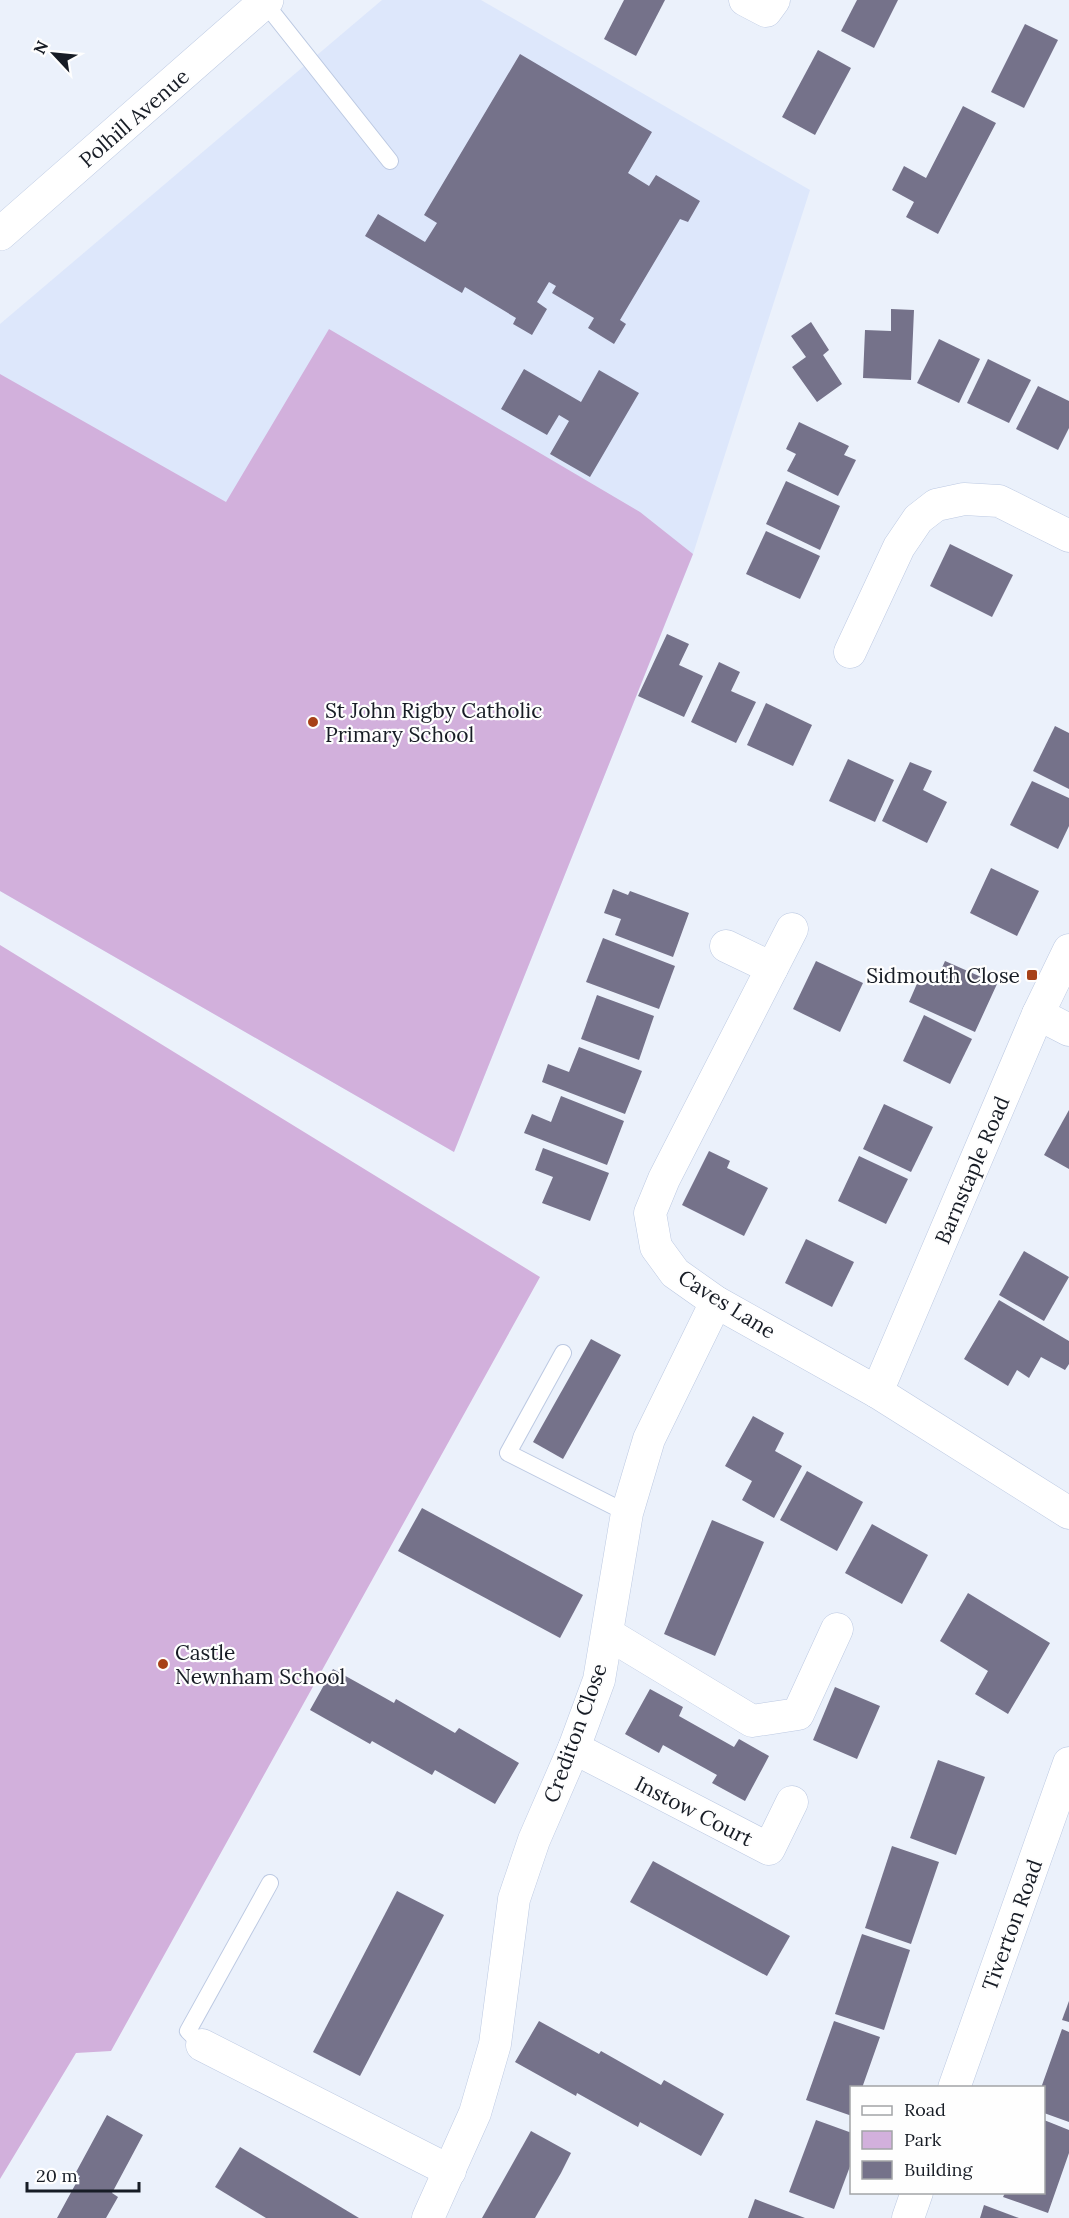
<svg xmlns="http://www.w3.org/2000/svg" width="1069" height="2218" font-family="Lora,serif">
  <rect width="100%" height="100%" fill="#ebf1fb"/>
  <polygon fill="#dde7fb" points="382,0 481,0 810,190 693,554 454,1152 0,891 0,324"/>
  <g fill="#d2b0dc">
    <polygon points="329,329 640,512 693,554 454,1152 0,891 0,374 226,502"/>
    <polygon points="0,945 540,1277 111,2051 76,2053 0,2179"/>
  </g>
  <g fill="#75728a">
    <polygon points="624,0 665,0 636,56 604,39"/>
    <polygon points="857,0 898,0 874,48 841,31"/>
    <polygon points="1025,24 1058,40 1024,108 991,92"/>
    <polygon points="818,50 851,68 815,135 782,117"/>
    <polygon points="520,54 652,132 628,173 649,186 656,175 700,201 688,222 680,219 620,320 626,324 614,344 588,328 594,318 552,293 556,286 549,282 537,302 547,309 532,335 513,324 516,318 465,287 462,293 365,236 378,214 425,242 437,223 424,215"/>
    <polygon points="963,106 996,123 938,234 906,217 914,202 892,190 904,166 926,178"/>
    <polygon points="891,309 914,310 911,380 863,378 865,330 891,331"/>
    <polygon points="811,322 829,350 823,355 842,384 817,402 792,367 806,357 791,336"/>
    <polygon points="939,339 980,359 959,403 917,383"/>
    <polygon points="988,359 1031,380 1009,423 967,403"/>
    <polygon points="524,369 581,402 599,370 639,393 590,477 550,454 569,421 559,415 547,435 501,409"/>
    <polygon points="1038,386 1069,401 1069,428 1058,450 1016,429"/>
    <polygon points="799,422 849,446 844,455 856,460 838,496 787,471 796,454 786,449"/>
    <polygon points="786,481 840,506 820,550 766,524"/>
    <polygon points="766,531 820,556 800,599 746,574"/>
    <polygon points="950,544 1013,575 992,617 930,586"/>
    <polygon points="667,634 689,644 679,665 703,676 684,717 638,696"/>
    <polygon points="719,662 740,672 731,691 756,702 736,743 691,722"/>
    <polygon points="766,703 812,725 793,766 747,745"/>
    <polygon points="1055,726 1069,733 1069,789 1033,771"/>
    <polygon points="848,759 894,780 875,822 829,801"/>
    <polygon points="910,762 932,771 923,790 947,802 927,843 882,821"/>
    <polygon points="1032,781 1069,798 1069,826 1058,849 1010,825"/>
    <polygon points="991,868 1039,891 1017,936 970,913"/>
    <polygon points="613,889 628,895 630,891 689,913 673,957 615,935 621,919 604,913"/>
    <polygon points="603,938 675,966 659,1009 586,982"/>
    <polygon points="816,961 863,983 840,1032 793,1009"/>
    <polygon points="945,961 997,984 975,1032 909,1002 919,979 934,986"/>
    <polygon points="597,995 654,1016 639,1060 581,1039"/>
    <polygon points="924,1015 972,1039 950,1084 903,1061"/>
    <polygon points="579,1047 642,1071 625,1114 542,1082 548,1064 569,1072"/>
    <polygon points="561,1096 624,1121 607,1165 524,1133 532,1114 551,1122"/>
    <polygon points="884,1104 933,1127 911,1172 863,1149"/>
    <polygon points="1069,1110 1069,1169 1044,1155"/>
    <polygon points="543,1148 609,1173 590,1221 542,1203 553,1177 535,1170"/>
    <polygon points="709,1151 730,1161 727,1168 768,1188 744,1236 682,1205"/>
    <polygon points="859,1156 908,1179 886,1224 838,1201"/>
    <polygon points="806,1239 854,1262 832,1307 785,1283"/>
    <polygon points="1024,1251 1069,1277 1044,1321 999,1295"/>
    <polygon points="999,1300 1069,1341 1069,1364 1065,1370 1041,1357 1029,1378 1017,1370 1008,1386 964,1359"/>
    <polygon points="591,1339 621,1355 563,1459 533,1442"/>
    <polygon points="753,1416 784,1433 775,1451 802,1466 774,1518 742,1500 752,1481 725,1466"/>
    <polygon points="807,1471 863,1502 837,1551 780,1520"/>
    <polygon points="422,1508 583,1595 560,1638 398,1551"/>
    <polygon points="712,1520 764,1542 715,1656 664,1634"/>
    <polygon points="872,1524 928,1555 902,1604 845,1573"/>
    <polygon points="968,1593 1050,1643 1008,1714 975,1694 988,1671 940,1641"/>
    <polygon points="333,1669 394,1703 396,1699 455,1733 459,1728 519,1763 495,1804 435,1770 432,1775 372,1741 370,1744 310,1710"/>
    <polygon points="835,1687 880,1706 857,1759 813,1740"/>
    <polygon points="650,1689 683,1707 679,1716 734,1747 739,1739 769,1756 745,1801 712,1783 717,1775 663,1745 659,1753 625,1734"/>
    <polygon points="938,1760 985,1777 956,1855 910,1838"/>
    <polygon points="892,1846 939,1862 911,1944 865,1928"/>
    <polygon points="653,1861 790,1936 767,1976 630,1902"/>
    <polygon points="397,1891 444,1915 360,2076 313,2052"/>
    <polygon points="862,1934 910,1950 884,2030 835,2014"/>
    <polygon points="1069,2001 1069,2022 1062,2020"/>
    <polygon points="539,2021 599,2054 601,2051 661,2085 664,2080 724,2114 701,2156 640,2122 638,2127 577,2093 576,2096 515,2062"/>
    <polygon points="834,2021 880,2037 862,2088 852,2088 852,2116 806,2100"/>
    <polygon points="1062,2029 1069,2032 1069,2122 1044,2113 1044,2088 1041,2088"/>
    <polygon points="107,2115 143,2135 112,2193 118,2197 106,2218 57,2218 80,2176 75,2174"/>
    <polygon points="816,2120 852,2133 852,2161 834,2209 789,2192"/>
    <polygon points="1044,2120 1069,2130 1069,2153 1048,2213 1003,2197 1005,2193 1044,2193"/>
    <polygon points="531,2131 571,2153 561,2173 535,2218 482,2218"/>
    <polygon points="240,2147 299,2182 359,2218 266,2218 215,2187"/>
    <polygon points="755,2199 805,2218 748,2218"/>
    <polygon points="984,2205 1019,2218 980,2218"/>
  </g>
  <g fill="none" stroke-linecap="round" stroke-linejoin="round">
    <g stroke="#bcc9e2" stroke-width="18">
      <g id="service">
        <polyline points="264,2 390,161"/>
        <polyline points="563,1353 508,1453 627,1513"/>
        <polyline points="202,2045 188,2031 270,1883"/>
      </g>
    </g>
    <g stroke="#bcc9e2" stroke-width="33">
      <g id="minor">
        <polyline points="745,0 766,11 774,0"/>
        <polyline points="850,652 899,547 918,519 936,505 964,499 999,501 1069,536"/>
        <polyline points="792,929 664,1179 650,1213 656,1247 675,1273 716,1302 877,1392 1069,1513"/>
        <polyline points="726,946 772,968"/>
        <polyline points="1038,1014 1069,1030"/>
        <polyline points="877,1392 1038,1014 1069,950"/>
        <polyline points="608,1634 752,1721 798,1714 837,1629"/>
        <polyline points="574,1748 769,1849 792,1802"/>
        <polyline points="202,2045 450,2171"/>
        <polyline points="954,2088 1069,1763"/>
        <polyline points="428,2218 475,2113 495,2044 514,1899 534,1840 574,1748 599,1680 627,1513 649,1439 716,1302"/>
        <polyline points="908,2218 917,2192"/>
      </g>
    </g>
    <g stroke="#bcc9e2" stroke-width="34">
      <polyline id="tertiary" points="0,234 267,0"/>
    </g>
    <use href="#service" stroke="#fff" stroke-width="16"/>
    <use href="#minor" stroke="#fff" stroke-width="32"/>
    <use href="#tertiary" stroke="#fff" stroke-width="33"/>
  </g>
  <g fill="#a74118" stroke="#fefefe" stroke-width="2">
    <circle cx="313" cy="722" r="6"/>
    <rect x="1026" y="969" width="12" height="12" rx="3"/>
    <circle cx="163" cy="1664" r="6"/>
  </g>
  <g text-anchor="middle" dominant-baseline="central" stroke-width="4.5" stroke-linejoin="round" paint-order="stroke">
    <g font-size="21" fill="#171c25" stroke="#fefefe">
      <text transform="translate(134 118) rotate(-41)">Polhill Avenue</text>
      <text transform="translate(972 1170) rotate(-67)">Barnstaple Road</text>
      <text transform="translate(727 1304) rotate(32)">Caves Lane</text>
      <text transform="translate(575 1733) rotate(-70)">Crediton Close</text>
      <text transform="translate(694 1811) rotate(27)">Instow Court</text>
      <text transform="translate(1012 1925) rotate(-70)">Tiverton Road</text>
    </g>
    <g font-size="21" fill="#171c25" stroke="#fefefe" text-anchor="start">
      <text x="325" y="710">St John Rigby Catholic<tspan x="325" dy="24">Primary School</tspan></text>
      <text x="1020" y="975" text-anchor="end">Sidmouth Close</text>
      <text x="175" y="1652">Castle<tspan x="175" dy="24">Newnham School</tspan></text>
    </g>
  </g>
  <rect x="850" y="2086" width="195" height="108" fill="#fefefe" stroke="#a2a4a7" stroke-width="1.5"/>
  <rect x="862" y="2106" width="30" height="9" fill="#ffffff" stroke="#a2a4a7" stroke-width="1.5"/>
  <text x="904" y="2116" font-size="18" fill="#171c25">Road</text>
  <rect x="862" y="2131" width="30" height="18" fill="#d2b0dc" stroke="#a2a4a7" stroke-width="1.5"/>
  <text x="904" y="2146" font-size="18" fill="#171c25">Park</text>
  <rect x="862" y="2161" width="30" height="18" fill="#75728a" stroke="#a2a4a7" stroke-width="1.5"/>
  <text x="904" y="2176" font-size="18" fill="#171c25">Building</text>
  <g transform="translate(54 54) rotate(296)" stroke="#fefefe" stroke-width="4.5" paint-order="stroke">
  <path d="M0-4.5L10 22L0 15L-10 22Z" fill="#171c25"/>
  <text y="-9" font-size="16" font-weight="bold" text-anchor="middle" fill="#171c25">N</text>
  </g>
  <path d="M27 2182v9h112v-9" fill="none" stroke="#171c25" stroke-width="3"/>
  <text x="36" y="2182" font-size="18" fill="#171c25" stroke="#fefefe" stroke-width="4.5" paint-order="stroke">20 m</text>
</svg>
